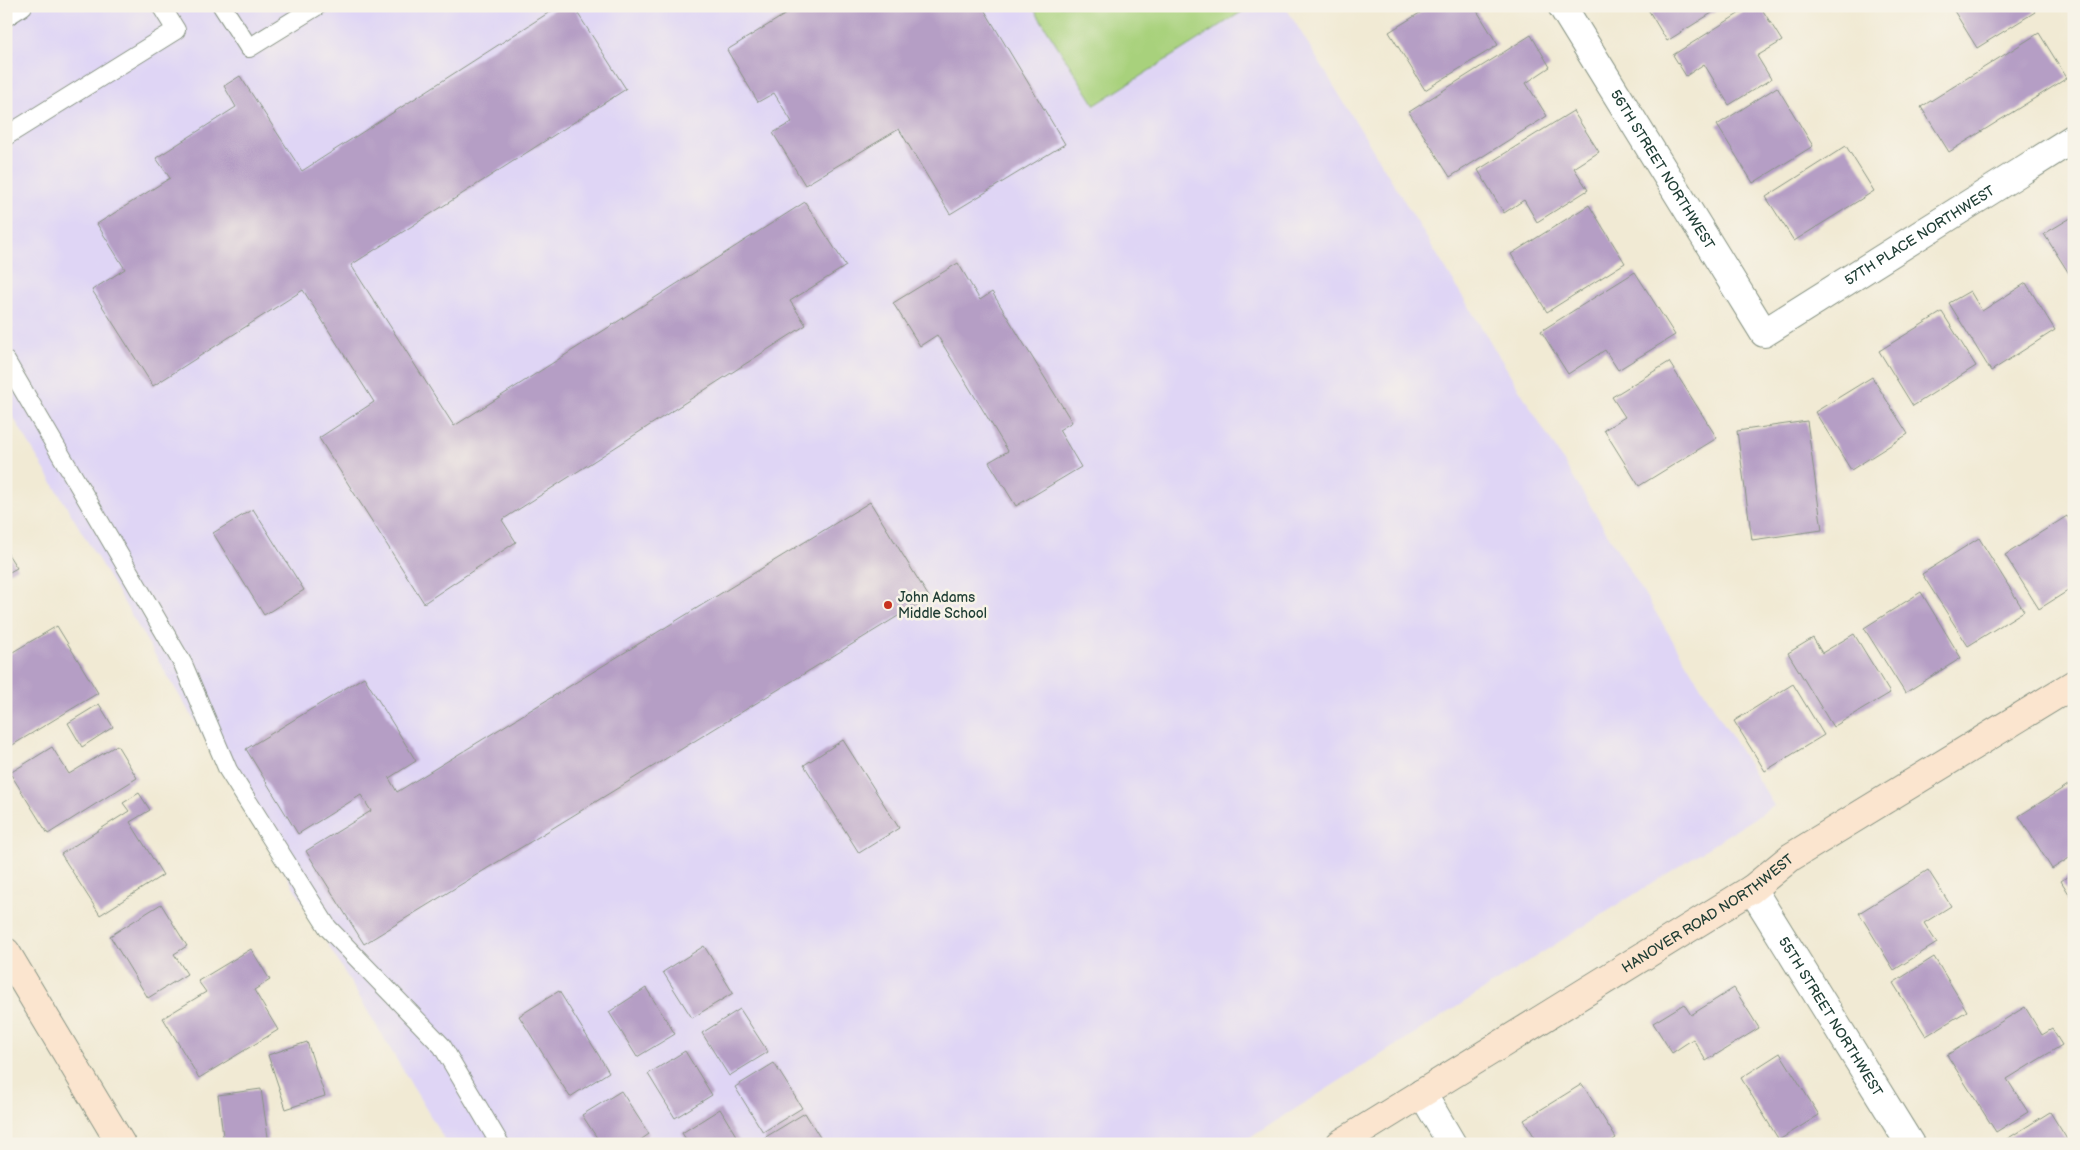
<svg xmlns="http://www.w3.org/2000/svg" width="2080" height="1150" font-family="'Balsamiq Sans',sans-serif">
  <rect width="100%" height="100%" fill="#f7f3e8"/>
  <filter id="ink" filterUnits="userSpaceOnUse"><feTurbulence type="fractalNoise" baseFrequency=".02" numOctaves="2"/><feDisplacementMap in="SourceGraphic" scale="10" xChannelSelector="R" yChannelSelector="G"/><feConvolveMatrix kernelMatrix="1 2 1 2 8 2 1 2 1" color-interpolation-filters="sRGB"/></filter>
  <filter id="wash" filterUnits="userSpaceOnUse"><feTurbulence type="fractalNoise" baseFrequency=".0096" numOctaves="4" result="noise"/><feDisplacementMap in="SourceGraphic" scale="20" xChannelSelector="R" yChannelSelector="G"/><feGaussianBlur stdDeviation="1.12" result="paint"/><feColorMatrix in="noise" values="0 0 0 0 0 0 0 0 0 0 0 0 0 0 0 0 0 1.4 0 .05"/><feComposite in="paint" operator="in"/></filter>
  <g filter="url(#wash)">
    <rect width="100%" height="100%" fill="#f1ead4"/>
    <polygon fill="#dfd5f5" points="6,6 1285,6 1774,806 1240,1144 447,1144 6,405"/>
    <polygon fill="#a8d17c" stroke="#648758" points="1032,6 1251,6 1095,105"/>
    <g id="blocks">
      <g fill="#b59ec5">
        <polygon points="559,6 573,6 626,89 351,265 454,426 805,202 846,266 790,301 806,325 502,520 516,542 424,603 319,438 374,402 303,290 153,386 92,290 125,269 97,224 170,178 156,158 236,107 224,86 240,76 302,171"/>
        <polygon points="799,6 982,6 1065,144 950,214 899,129 805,185 773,133 792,122 774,93 758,102 727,50"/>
        <polygon points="1398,6 1409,6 1401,11"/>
        <polygon points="1431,6 1474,6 1498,45 1425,90 1389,32"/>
        <polygon points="1646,6 1723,6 1667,41"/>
        <polygon points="1751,6 1760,6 1782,41 1757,56 1771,79 1729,105 1704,64 1686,76 1673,55"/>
        <polygon points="1951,6 2031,6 2035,12 1977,48"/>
        <polygon points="2039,33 2067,78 1949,152 1921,107"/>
        <polygon points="1531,35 1550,67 1526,83 1547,116 1450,177 1409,112"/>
        <polygon points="1777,87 1813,146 1753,183 1717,125"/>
        <polygon points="1573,111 1599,152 1574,168 1588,190 1537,222 1524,200 1504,213 1478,170"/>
        <polygon points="1846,146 1874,191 1794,241 1766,197"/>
        <polygon points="1589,205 1625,263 1547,312 1511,254"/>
        <polygon points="2074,216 2074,273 2070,275 2044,234"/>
        <polygon points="958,263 980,300 992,292 1072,422 1059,430 1081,467 1016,506 989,462 1008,451 937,335 920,346 893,303"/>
        <polygon points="1635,272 1675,335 1618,370 1605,350 1568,374 1541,331"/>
        <polygon points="2026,283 2055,330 1991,371 1949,303 1970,291 1982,311"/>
        <polygon points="1942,312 1976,366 1913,406 1879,351"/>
        <polygon points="1669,362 1717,438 1639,486 1604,430 1625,417 1612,397"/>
        <polygon points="1872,377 1908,434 1851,470 1815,412"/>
        <polygon points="1807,421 1822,530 1752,540 1737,431"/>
        <polygon points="870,502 929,597 364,944 306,851 371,811 361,795 298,834 246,749 364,677 416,761 389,778 397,792"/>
        <polygon points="253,509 304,590 264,615 213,533"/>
        <polygon points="2067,516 2074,527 2074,587 2039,609 2005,555"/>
        <polygon points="1979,538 2024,611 1968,646 1922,574"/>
        <polygon points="6,551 17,568 6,574"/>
        <polygon points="1921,592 1961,658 1905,693 1864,628"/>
        <polygon points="57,626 98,693 6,749 6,656"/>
        <polygon points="1854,634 1890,693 1833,727 1788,653 1813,638 1822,653"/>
        <polygon points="1793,684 1824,735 1765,771 1734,721"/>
        <polygon points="99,704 113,727 82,747 68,723"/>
        <polygon points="843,740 899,828 859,853 804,765"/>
        <polygon points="117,745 137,778 48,834 10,773 52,747 69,774"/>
        <polygon points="2068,785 2074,795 2074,855 2052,869 2019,816"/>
        <polygon points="139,793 150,810 130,822 163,875 100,915 61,854 129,811 123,803"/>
        <polygon points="1928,870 1951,906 1924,923 1937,943 1894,970 1859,913"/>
        <polygon points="2074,872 2074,902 2061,881"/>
        <polygon points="161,904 187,946 174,954 187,974 148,998 110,936"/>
        <polygon points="704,946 733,993 692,1018 663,972"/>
        <polygon points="251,949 270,980 254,990 278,1030 199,1078 163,1018 206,992 198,981"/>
        <polygon points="1934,957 1967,1011 1926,1036 1893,983"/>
        <polygon points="646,988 675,1034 637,1057 609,1012"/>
        <polygon points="1734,988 1759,1028 1706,1061 1693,1039 1672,1053 1653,1023 1684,1004 1691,1015"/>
        <polygon points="559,991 609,1072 570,1097 519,1016"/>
        <polygon points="2025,1007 2042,1035 2052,1029 2062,1045 2007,1079 2028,1112 1996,1132 1947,1055"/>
        <polygon points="740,1009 768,1052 729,1076 702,1033"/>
        <polygon points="307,1042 325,1096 286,1109 268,1055"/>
        <polygon points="685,1051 712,1095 675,1118 648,1074"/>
        <polygon points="1780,1053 1819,1115 1779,1140 1741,1078"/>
        <polygon points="774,1063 802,1108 763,1132 735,1087"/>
        <polygon points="1582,1084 1616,1138 1607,1144 1539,1144 1524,1120"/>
        <polygon points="261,1089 269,1144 224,1144 218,1095"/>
        <polygon points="621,1091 649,1134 635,1144 601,1144 582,1115"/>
        <polygon points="720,1109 741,1144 689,1144 682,1133"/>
        <polygon points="2050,1112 2070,1144 1999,1144"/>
        <polygon points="805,1113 824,1144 768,1144 764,1138"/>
      </g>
    </g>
  </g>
  <g filter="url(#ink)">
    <use href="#blocks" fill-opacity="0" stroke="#889484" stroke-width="1"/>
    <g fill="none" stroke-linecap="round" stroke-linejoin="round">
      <g stroke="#889484" stroke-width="20">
        <g id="lane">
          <polyline points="222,6 249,48 317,6"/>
          <polyline points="6,17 23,6"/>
          <polyline points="6,136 176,30 161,6"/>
          <polyline points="6,361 183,664 228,770 328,928 442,1046 500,1144"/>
        </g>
      </g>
      <g stroke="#889484" stroke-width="30">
        <g id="street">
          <path id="s1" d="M1562,6l202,327 310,-195"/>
          <path id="s2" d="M1752,889l158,255"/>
          <polyline points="1422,1093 1452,1144"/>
        </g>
      </g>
      <g stroke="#889484" stroke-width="30">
        <g id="secondary">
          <polyline points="6,952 121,1144"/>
          <path id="s3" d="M1340,1144l412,-255 39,-32 283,-173"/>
        </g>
      </g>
      <use href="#lane" stroke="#fff" stroke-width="18"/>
      <use href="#street" stroke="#fff" stroke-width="28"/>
      <use href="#secondary" stroke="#fbe5cf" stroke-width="28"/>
    </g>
  </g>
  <circle fill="#c8321e" stroke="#f7f3e8" stroke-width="2" cx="888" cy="605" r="5"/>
  <g text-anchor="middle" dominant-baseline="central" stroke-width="5" stroke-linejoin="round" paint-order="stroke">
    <g font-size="14" fill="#1f3d34" stroke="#f7f3e8">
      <text stroke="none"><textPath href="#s1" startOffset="192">56TH STREET NORTHWEST</textPath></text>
      <text stroke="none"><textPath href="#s1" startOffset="568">57TH PLACE NORTHWEST</textPath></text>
      <text stroke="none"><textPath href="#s3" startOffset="434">HANOVER ROAD NORTHWEST</textPath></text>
      <text stroke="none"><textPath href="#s2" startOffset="150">55TH STREET NORTHWEST</textPath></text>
    </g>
    <g font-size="14" fill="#1f3d34" stroke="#f7f3e8" text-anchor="start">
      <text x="898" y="597">John Adams<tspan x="898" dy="16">Middle School</tspan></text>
    </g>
  </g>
  <rect width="2080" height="1150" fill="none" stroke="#f7f3e8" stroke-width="25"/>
</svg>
